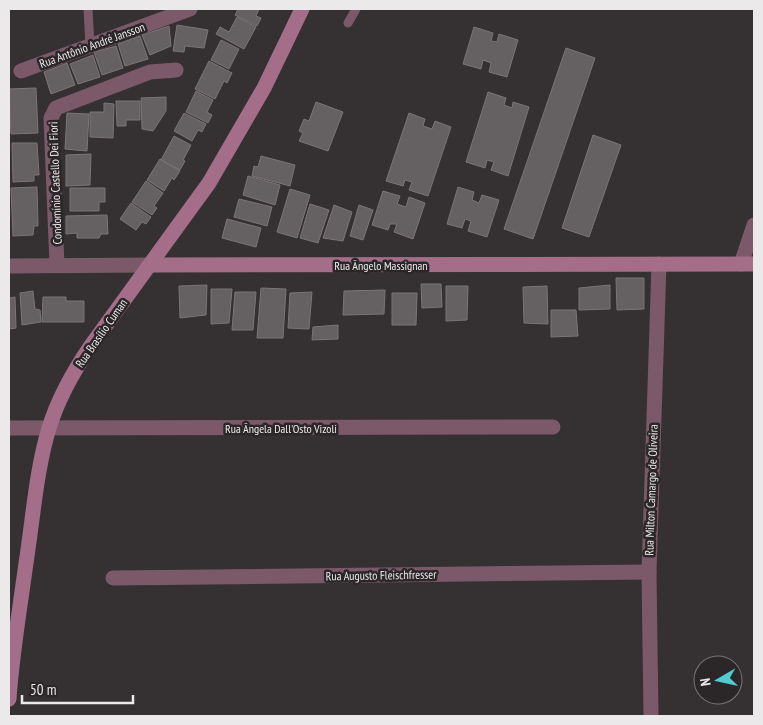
<svg xmlns="http://www.w3.org/2000/svg" width="763" height="725" font-family="'PT Sans Narrow',sans-serif">
  <rect width="100%" height="100%" fill="#353032"/>
  <g fill="#656062" stroke="#7b7578">
    <polygon points="238,9 259,9 256,16 261,18 257,26 235,15"/>
    <polygon points="237,17 256,27 244,49 216,34 220,27 229,32"/>
    <polygon points="177,25 208,30 204,48 185,46 184,52 173,51"/>
    <polygon points="169,26 171,46 150,55 142,35"/>
    <polygon points="474,27 493,33 491,41 497,42 499,34 518,40 507,77 489,72 491,63 483,60 481,69 463,64"/>
    <polygon points="140,36 148,59 125,66 118,44"/>
    <polygon points="221,40 239,49 229,69 211,60"/>
    <polygon points="116,46 123,68 102,75 94,52"/>
    <polygon points="566,48 595,58 533,239 504,229"/>
    <polygon points="93,55 100,77 78,84 70,64"/>
    <polygon points="209,61 232,73 227,83 224,81 215,99 195,89"/>
    <polygon points="67,63 75,85 51,94 44,72"/>
    <polygon points="36,88 38,133 11,134 9,89"/>
    <polygon points="196,91 213,100 207,112 212,115 208,123 186,112"/>
    <polygon points="488,92 506,98 504,105 512,108 513,102 529,107 508,176 491,170 494,162 487,160 485,168 466,162"/>
    <polygon points="166,97 166,111 153,131 142,129 141,98"/>
    <polygon points="116,101 140,101 140,120 126,120 126,126 117,126"/>
    <polygon points="316,102 343,112 328,151 299,141 303,133 299,131 304,119 309,121"/>
    <polygon points="104,103 114,104 113,138 90,137 90,112 104,112"/>
    <polygon points="67,113 89,114 87,151 65,149"/>
    <polygon points="184,113 206,124 202,132 198,130 192,141 174,131"/>
    <polygon points="409,113 425,119 423,126 432,129 435,121 451,127 428,196 409,190 412,182 405,180 403,186 386,181"/>
    <polygon points="593,135 621,145 589,237 562,228"/>
    <polygon points="174,136 191,145 183,160 185,161 180,170 161,160"/>
    <polygon points="12,143 37,143 39,175 34,175 34,181 13,182"/>
    <polygon points="91,154 90,185 66,186 66,155"/>
    <polygon points="261,156 295,165 290,186 252,176 254,166 258,167"/>
    <polygon points="160,159 180,171 174,180 172,178 164,191 147,180"/>
    <polygon points="248,176 280,185 275,205 243,195"/>
    <polygon points="146,181 163,193 154,206 157,208 152,215 132,202"/>
    <polygon points="37,187 38,226 34,226 33,235 13,236 11,188"/>
    <polygon points="458,187 474,192 472,200 479,203 482,195 499,200 487,237 468,231 471,221 465,219 462,228 447,224"/>
    <polygon points="70,188 105,188 105,202 99,202 99,211 70,211"/>
    <polygon points="290,189 310,195 297,238 277,232"/>
    <polygon points="383,191 400,196 397,204 406,207 409,197 425,203 413,239 394,232 397,224 390,224 388,230 372,225"/>
    <polygon points="239,199 272,207 267,226 234,217"/>
    <polygon points="131,203 151,217 146,224 142,222 136,230 120,219"/>
    <polygon points="310,204 329,210 318,243 300,238"/>
    <polygon points="334,205 352,212 343,241 323,238"/>
    <polygon points="359,205 373,210 363,240 350,236"/>
    <polygon points="107,215 108,234 101,234 99,238 77,238 77,233 66,234 66,216"/>
    <polygon points="227,219 261,228 256,247 222,238"/>
    <polygon points="616,278 644,278 644,309 617,310"/>
    <polygon points="421,284 441,284 442,307 422,308"/>
    <polygon points="207,285 206,315 180,318 179,286"/>
    <polygon points="610,285 610,309 579,310 579,288"/>
    <polygon points="446,286 468,286 467,320 446,321"/>
    <polygon points="547,286 548,324 524,323 523,287"/>
    <polygon points="261,288 286,289 283,338 257,338"/>
    <polygon points="211,289 232,289 229,323 211,324"/>
    <polygon points="385,290 384,314 343,315 344,291"/>
    <polygon points="33,291 35,309 40,310 41,322 22,325 20,293"/>
    <polygon points="235,292 256,292 253,330 232,330"/>
    <polygon points="312,292 309,329 288,328 290,293"/>
    <polygon points="392,293 417,293 416,325 392,325"/>
    <polygon points="15,297 16,328 9,329 9,298"/>
    <polygon points="43,297 66,297 66,301 84,301 84,322 42,322"/>
    <polygon points="551,310 576,310 578,336 551,337"/>
    <polygon points="338,325 338,339 312,340 313,327"/>
  </g>
  <g fill="none" stroke-linecap="round" stroke-linejoin="round">
    <g stroke="#7b5969" stroke-width="9">
      <polyline points="88,9 90,46"/>
      <polyline points="348,23 356,9"/>
    </g>
    <g stroke="#7b5969" stroke-width="15">
      <polyline points="21,71 190,9"/>
      <polyline points="741,264 754,225"/>
      <polyline points="57,265 51,118 56,108 150,72 176,70"/>
      <polyline points="9,266 151,265"/>
      <polyline points="9,428 553,427"/>
      <polyline points="113,578 649,572"/>
      <polyline points="651,716 649,572 659,264"/>
    </g>
    <g stroke="#a46d88" stroke-width="15">
      <polyline points="151,265 754,264"/>
      <path d="M9,699c3,-45 11,-91 17,-136 7,-44 10,-92 23,-135 9,-29 24,-56 41,-81l119,-164 55,-95 38,-79"/>
    </g>
  </g>
  <g text-anchor="middle" dominant-baseline="central" stroke-width="5" stroke-linejoin="round" paint-order="stroke">
    <g font-size="12" fill="#ece9ea" stroke="#2b2628">
      <text transform="translate(92 45) rotate(-20)">Rua Antônio André Jansson</text>
      <text transform="translate(55 183) rotate(-92)">Condomínio Castello Dei Fiori</text>
      <text x="381" y="265">Rua Ângelo Massignan</text>
      <text transform="translate(101 333) rotate(-55)">Rua Brasílio Cuman</text>
      <text x="281" y="428">Rua Ângela Dall'Osto Vizoli</text>
      <text transform="translate(651 490) rotate(-88)">Rua Milton Camargo de Oliveira</text>
      <text transform="translate(381 575) rotate(-1)">Rua Augusto Fleischfresser</text>
    </g>
  </g>
  <rect width="763" height="725" fill="none" stroke="#ece9ea" stroke-width="20"/>
  <g transform="translate(718 680) rotate(261)"><circle r="24" fill="#2b2628" stroke="#787476"/>
  <path d="M0-4L9 19L0 12L-9 19Z" fill="#51ccd2"/>
  <text y="-8" font-size="14" font-weight="bold" text-anchor="middle" fill="#ece9ea">N</text>
  </g>
  <path d="M22 695v8h111v-8" fill="none" stroke="#ece9ea" stroke-width="2.5"/>
  <text x="30" y="695" font-size="15" fill="#ece9ea" stroke="#2b2628" stroke-width="4" paint-order="stroke">50 m</text>
</svg>
